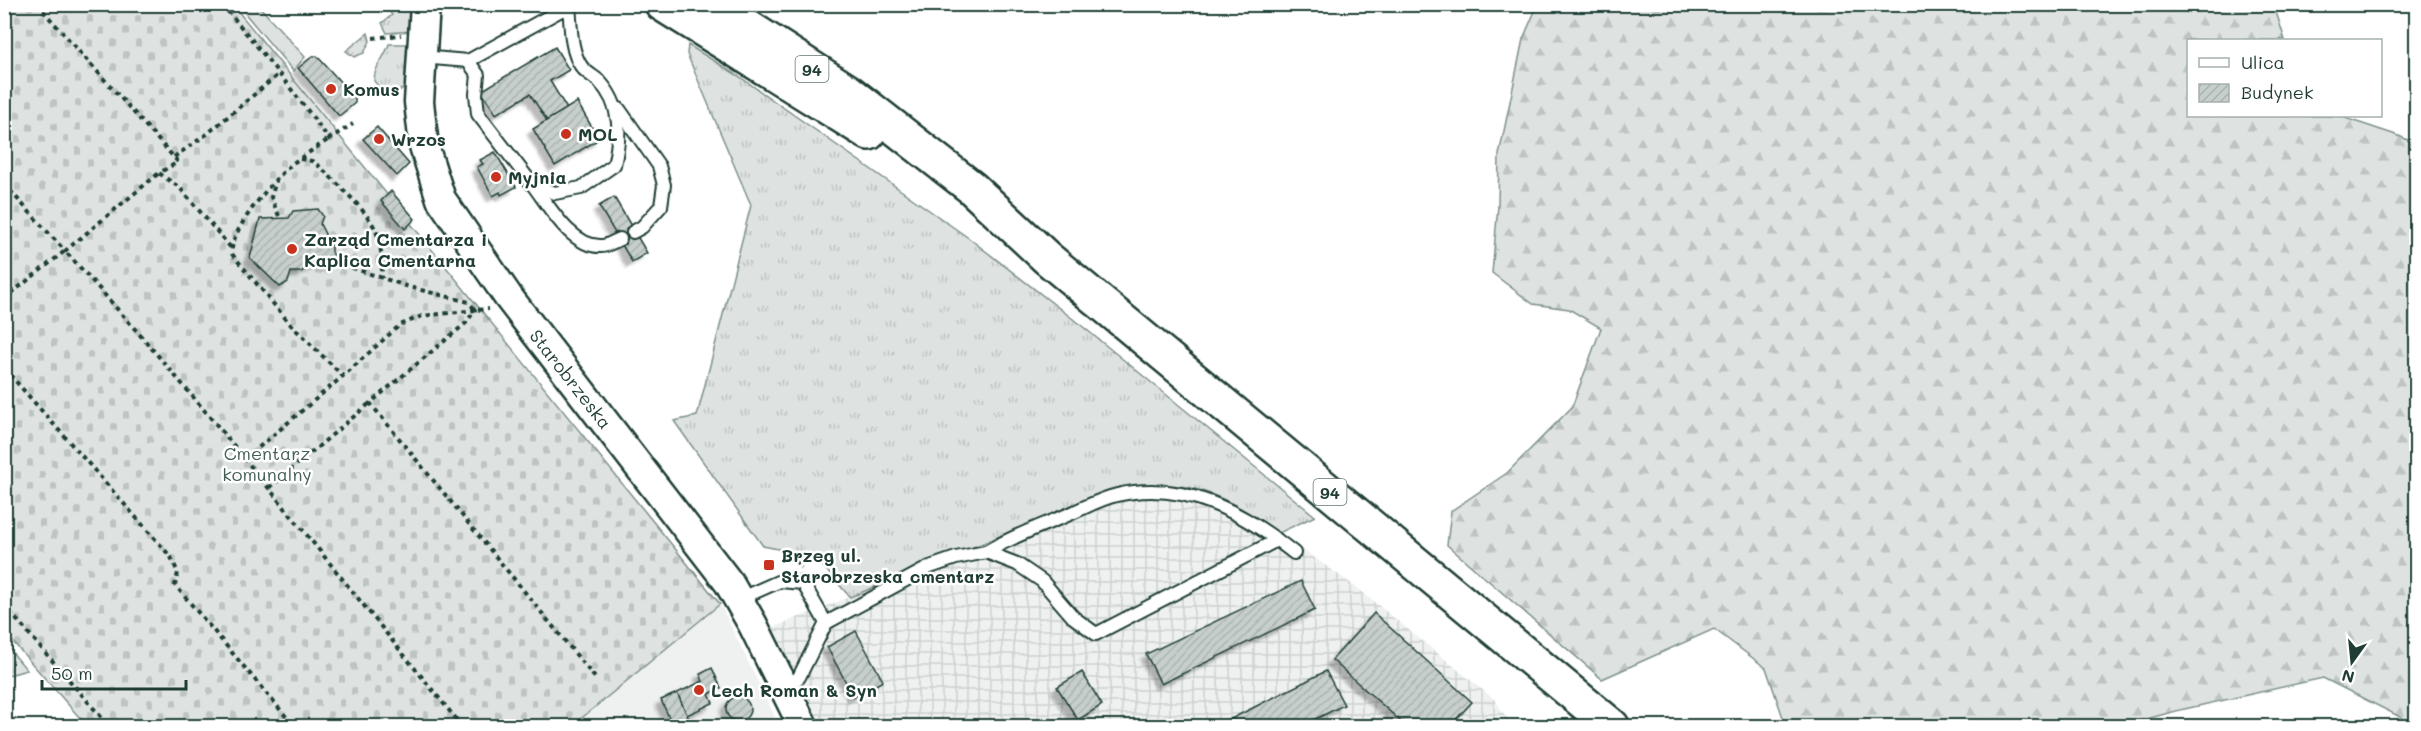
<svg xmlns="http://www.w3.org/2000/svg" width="2421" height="731" font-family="Mali,sans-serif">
  <defs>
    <pattern id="industrial-grid" width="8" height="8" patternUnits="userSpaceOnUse" patternTransform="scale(1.5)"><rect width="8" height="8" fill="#eef1f0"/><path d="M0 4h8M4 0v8" fill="none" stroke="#ccd0ce"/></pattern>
    <pattern id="grass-tufts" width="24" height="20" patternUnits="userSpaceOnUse" patternTransform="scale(1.5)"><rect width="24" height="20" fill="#dee3e2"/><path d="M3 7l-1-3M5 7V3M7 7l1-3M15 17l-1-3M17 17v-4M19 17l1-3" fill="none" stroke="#bec4c2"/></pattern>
    <pattern id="forest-firs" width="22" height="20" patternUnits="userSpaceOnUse" patternTransform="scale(1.5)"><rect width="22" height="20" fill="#dee3e2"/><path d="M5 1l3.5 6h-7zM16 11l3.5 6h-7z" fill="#bec4c2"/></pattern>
    <pattern id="cemetery-stones" width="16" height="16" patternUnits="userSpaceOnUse" patternTransform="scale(1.5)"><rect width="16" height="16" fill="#dee3e2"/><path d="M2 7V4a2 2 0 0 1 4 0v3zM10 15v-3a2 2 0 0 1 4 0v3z" fill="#bec4c2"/></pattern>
    <pattern id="building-hatch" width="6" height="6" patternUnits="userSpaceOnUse" patternTransform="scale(1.5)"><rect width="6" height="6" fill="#c7cfcc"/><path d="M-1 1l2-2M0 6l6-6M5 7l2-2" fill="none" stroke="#aab3b0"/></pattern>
    <filter id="shadow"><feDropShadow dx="-5.5" dy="5.5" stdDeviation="1.5" flood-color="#0004"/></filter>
  </defs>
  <rect width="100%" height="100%" fill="#fff"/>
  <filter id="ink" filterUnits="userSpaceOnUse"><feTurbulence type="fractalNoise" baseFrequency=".0167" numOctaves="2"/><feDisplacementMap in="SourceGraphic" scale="12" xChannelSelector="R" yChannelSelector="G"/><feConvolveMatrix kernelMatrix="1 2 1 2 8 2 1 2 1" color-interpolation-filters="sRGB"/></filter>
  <g filter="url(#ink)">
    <polygon fill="#eef1f0" points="720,604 775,717 753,726 572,726"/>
    <polygon fill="url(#industrial-grid)" points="1156,485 1187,488 1232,503 1255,516 1356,587 1495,700 1512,726 818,726 769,629 1007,534 1116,486"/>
    <g fill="url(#grass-tufts)" stroke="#7e908b" stroke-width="1.5">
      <polygon points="238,5 258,5 305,57 293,71"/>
      <polygon points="384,5 413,5 412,31 387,33 382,23 392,15"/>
      <polygon points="368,33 370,41 364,53 354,57 346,51"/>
      <path d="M389,44h24l-7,43 -11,6 -13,-2 -8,-10c0,-15 11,-23 15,-37z"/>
      <path d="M688,45l49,30 233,164 112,87 233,190 -36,17c-28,-20 -58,-39 -92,-46 -21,-4 -44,-1 -66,0l-271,110 -36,-41 -51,-10 -89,-125 23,-5 54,-211 -64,-151z"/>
      <polygon points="4,644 5,644 27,670 5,676"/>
    </g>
    <polygon fill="url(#forest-firs)" stroke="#7e908b" stroke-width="1.5" points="1538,4 2267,5 2276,12 2285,40 2188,40 2188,116 2339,116 2399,136 2416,144 2416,725 2323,678 2180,710 2120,726 1786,726 1766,668 1714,629 1602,679 1447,545 1451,511 1507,473 1572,407 1601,328 1569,309 1533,304 1492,273 1498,206 1499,155 1523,39"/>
    <polygon fill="url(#cemetery-stones)" stroke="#7e908b" stroke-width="1.5" points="4,5 233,5 720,604 572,726 87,726 5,633"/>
    <g fill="url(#building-hatch)" stroke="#1f3d34" stroke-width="1.5" filter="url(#shadow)">
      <polygon points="555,47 569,70 550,81 567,109 547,121 530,94 496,114 481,91"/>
      <polygon points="313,56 317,56 355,98 355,103 339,116 298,68"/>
      <polygon points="577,102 599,139 555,166 533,129"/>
      <polygon points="377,127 409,164 397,176 363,139"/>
      <polygon points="495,152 516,187 501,195 500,192 493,196 477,167 483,164 480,160"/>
      <polygon points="391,191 415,219 405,229 381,201"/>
      <polygon points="614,197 647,253 632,262 599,206"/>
      <polygon points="318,209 323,216 320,224 331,246 331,252 336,257 333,267 321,263 308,267 301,272 291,272 288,282 280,287 250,258 260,219 289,218 293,211"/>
      <polygon points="1301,581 1315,610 1161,684 1146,654"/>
      <polygon points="1374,613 1472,702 1450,726 1406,726 1332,660"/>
      <polygon points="856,631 883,681 854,697 827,647"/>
      <polygon points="712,668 721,688 709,694 713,703 687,715 677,693 703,681 700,674"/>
      <polygon points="1326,671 1344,705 1301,726 1217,726"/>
      <polygon points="1082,672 1102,705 1078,720 1057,687"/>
      <polygon points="677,693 687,715 693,726 673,726 661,700"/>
      <circle cx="738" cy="709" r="12"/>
    </g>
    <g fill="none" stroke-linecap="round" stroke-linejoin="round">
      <g stroke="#1f3d34" stroke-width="16">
        <g id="service">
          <polyline points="421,57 468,61 572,4"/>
          <path d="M468,61l10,14 -2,19 2,20 54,70 23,9 26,-5 33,-23c7,-30 8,-60 -15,-84 -6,-5 -14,-9 -18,-15 -11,-16 -10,-42 -12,-60"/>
          <polyline points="619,109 659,166 664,185 661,206 642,227 633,232"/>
          <path d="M533,185c16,21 39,63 69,61 5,0 13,-5 18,-7"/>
          <path d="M986,552c25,-15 52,-25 79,-36 17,-7 34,-17 52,-21 67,-16 127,18 177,58"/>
          <polyline points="739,599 780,581 803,583 826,623 799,677 786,690"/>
          <polyline points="826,623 930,567 956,558 986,552 1017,564 1042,581 1073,617 1096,634 1277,540"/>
        </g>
      </g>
      <g stroke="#1f3d34" stroke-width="33">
        <polyline id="tertiary" points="425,4 419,102 424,146 441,199 509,298 729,583 753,625 803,726"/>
      </g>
      <g stroke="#1f3d34" stroke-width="38">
        <g id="primary">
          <polyline points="662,4 869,133"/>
          <polyline points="712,4 849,92 972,188 1047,258 1612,726"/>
        </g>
      </g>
      <g stroke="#1f3d34" stroke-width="4" stroke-dasharray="4.5 4.5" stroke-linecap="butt">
        <polyline points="37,4 178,162 159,173 180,188 231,248"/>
        <path d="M222,4c37,44 73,89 107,135l24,-15"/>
        <polyline points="373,38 401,35"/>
        <polyline points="174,157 207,134 280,73"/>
        <path d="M300,159l12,2 7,5c14,13 51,48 57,65 6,15 6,32 6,47"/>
        <path d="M277,178c-14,16 -48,55 -45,76l59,71 52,51 57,-51 22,-9 53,-6 -9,13 -96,80 226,276"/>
        <polyline points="4,184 65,251 159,173"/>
        <polyline points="279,216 271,197 277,178 293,163 329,139"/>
        <polyline points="335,262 409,287 469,302 475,310 489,309"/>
        <path d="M4,299l61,-48c140,152 266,316 397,475"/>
        <polyline points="4,368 171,557 178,573 175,585 294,726"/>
        <polyline points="245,459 343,376"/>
        <polyline points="269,488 370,403"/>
        <polyline points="790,553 801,568"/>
        <polyline points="4,605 109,726"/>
      </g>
      <use href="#service" stroke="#fff" stroke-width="12"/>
      <use href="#tertiary" stroke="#fff" stroke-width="28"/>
      <use href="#primary" stroke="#fff" stroke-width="33"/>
    </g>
  </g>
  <g fill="#c8321e" stroke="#fff" stroke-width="2">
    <circle cx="331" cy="89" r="6"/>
    <circle cx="566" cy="134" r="6"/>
    <circle cx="379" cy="139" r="6"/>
    <circle cx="496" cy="177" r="6"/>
    <circle cx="292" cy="249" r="6"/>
    <rect x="763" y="559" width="12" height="12" rx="3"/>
    <circle cx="699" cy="690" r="6"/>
  </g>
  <g text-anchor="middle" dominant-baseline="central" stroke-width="5" stroke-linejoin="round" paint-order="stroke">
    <g fill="#fff" stroke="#627771" stroke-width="1.5">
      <rect x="795.5" y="56" width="33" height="26" rx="4.5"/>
      <rect x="1313.5" y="479" width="33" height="26" rx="4.5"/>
    </g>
    <g font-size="16" font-weight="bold" fill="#1f3d34">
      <text x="812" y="69">94</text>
      <text x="1330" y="492">94</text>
    </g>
    <g font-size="18" font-weight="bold" fill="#1f3d34" stroke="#fff" text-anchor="start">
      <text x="343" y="89">Komus</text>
      <text x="578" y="134">MOL</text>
      <text x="391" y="139">Wrzos</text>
      <text x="508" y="177">Myjnia</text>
      <text x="304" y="239">Zarząd Cmentarza i<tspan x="304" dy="21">Kaplica Cmentarna</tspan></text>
      <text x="781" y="555">Brzeg ul.<tspan x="781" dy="21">Starobrzeska cmentarz</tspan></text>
      <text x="711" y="690">Lech Roman &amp; Syn</text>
    </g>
    <g font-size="18" fill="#1f3d34" stroke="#fff">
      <text transform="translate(571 379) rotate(52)">Starobrzeska</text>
    </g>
    <g font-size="18" fill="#455e57" stroke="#fff">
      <text x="267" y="453">Cmentarz<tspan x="267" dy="21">komunalny</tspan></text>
    </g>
  </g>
  <rect width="2421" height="731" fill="none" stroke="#fff" stroke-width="24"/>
  <rect x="12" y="12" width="2397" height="707" fill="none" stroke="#1f3d34" stroke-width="2" filter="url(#ink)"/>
  <rect x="2187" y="39" width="195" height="78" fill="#ffffff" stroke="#a5b1ae" stroke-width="1.5"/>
  <rect x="2199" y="58" width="30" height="9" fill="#ffffff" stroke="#a5b1ae" stroke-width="1.5"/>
  <text x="2241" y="69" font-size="18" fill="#1f3d34">Ulica</text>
  <rect x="2199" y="84" width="30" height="18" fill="url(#building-hatch)" stroke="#a5b1ae" stroke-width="1.5"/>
  <text x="2241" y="99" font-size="18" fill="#1f3d34">Budynek</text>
  <g transform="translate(2352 662) rotate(195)" stroke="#ffffff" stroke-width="4.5" paint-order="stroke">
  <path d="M0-4.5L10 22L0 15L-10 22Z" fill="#1f3d34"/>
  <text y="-9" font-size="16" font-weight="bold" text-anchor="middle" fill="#1f3d34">N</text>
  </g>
  <path d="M42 680v9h144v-9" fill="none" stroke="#1f3d34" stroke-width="3"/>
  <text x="51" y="680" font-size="18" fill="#1f3d34" stroke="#ffffff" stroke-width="4.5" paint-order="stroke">50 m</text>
</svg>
